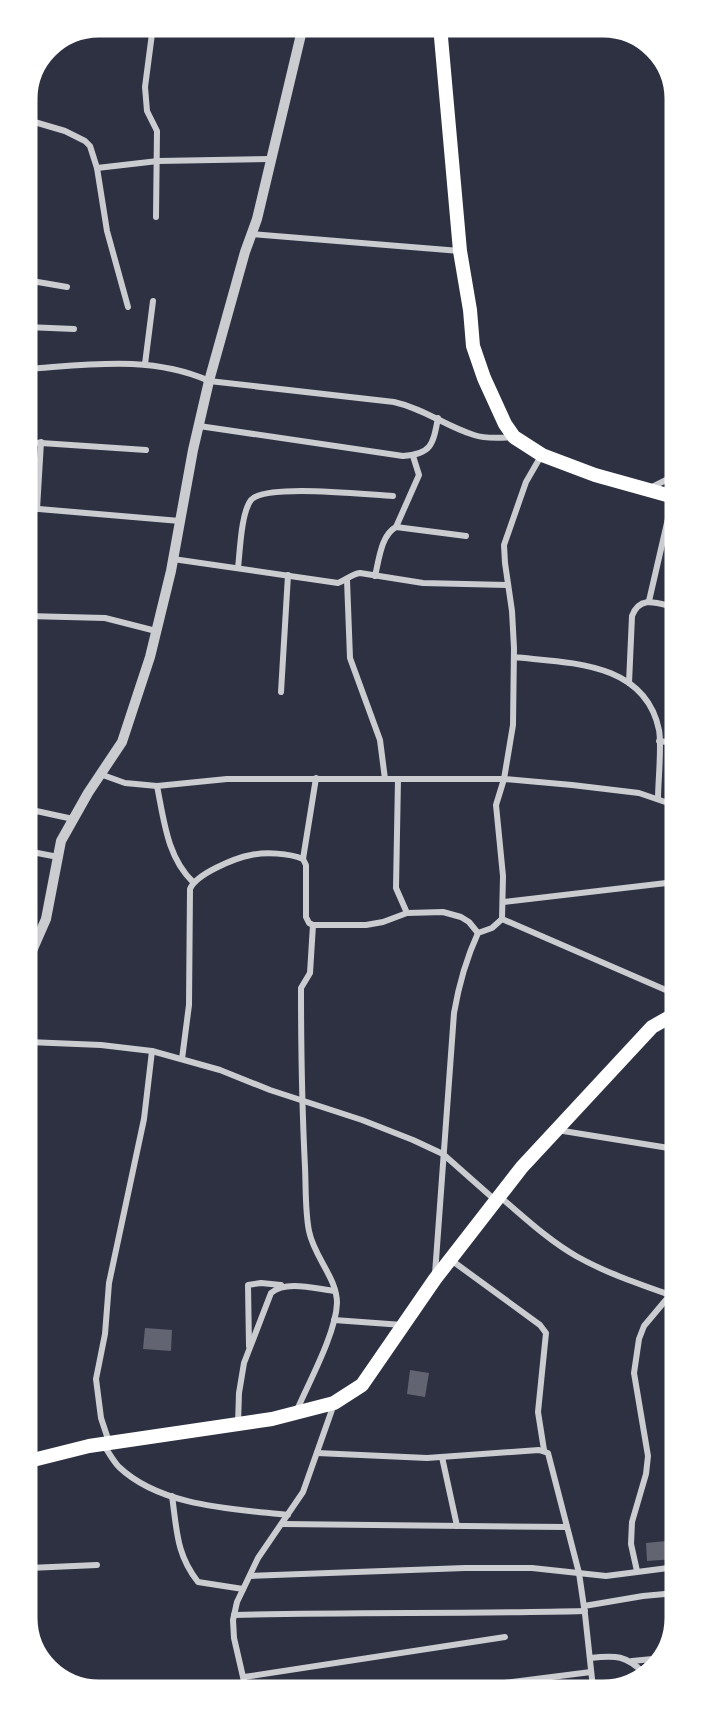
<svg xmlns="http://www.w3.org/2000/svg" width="702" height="1717" font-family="'Varela Round',sans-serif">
  <rect width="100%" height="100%" fill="#2d3142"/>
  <g fill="#626471">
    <polygon points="145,1328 172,1330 171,1351 143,1349"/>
    <polygon points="410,1370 429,1373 425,1397 407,1394"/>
    <polygon points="676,1540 676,1559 647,1561 646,1543"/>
  </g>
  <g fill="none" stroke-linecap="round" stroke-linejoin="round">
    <g stroke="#caccd0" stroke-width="6">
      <polyline points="153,26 145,87 147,111 157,131 156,217"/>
      <polyline points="26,106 38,68"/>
      <polyline points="26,116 31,121 65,131 85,141 90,146 97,168 107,231 128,307"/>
      <polyline points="97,168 158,161 271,159"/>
      <polyline points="251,234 460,251"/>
      <polyline points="26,280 67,287"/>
      <polyline points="26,327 74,329"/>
      <polyline points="145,364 153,301"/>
      <path d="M26,369c62,-4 125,-14 183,12l185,21c31,7 51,24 80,33 12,4 26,3 38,2"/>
      <path d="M199,426l204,30c29,-2 30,-12 35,-38"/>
      <polyline points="26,442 146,450"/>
      <polyline points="650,488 674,476"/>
      <polyline points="27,508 180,521"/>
      <polyline points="37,509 41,442"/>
      <polyline points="396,527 419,475 413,456"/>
      <path d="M173,559l165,24c8,-3 14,-9 22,-10l63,10 84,2"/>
      <path d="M238,568c2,-17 3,-55 13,-68 15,-17 117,-5 142,-4"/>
      <path d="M375,576c4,-16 6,-41 21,-49l70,9"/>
      <polyline points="347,580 350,658 380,740 385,779"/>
      <polyline points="649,601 673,497"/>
      <polyline points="27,616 105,618 156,631"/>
      <path d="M514,657c54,6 131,4 145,73 3,16 -1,51 -1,69"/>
      <path d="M629,683l3,-67c8,-21 25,-13 42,-9"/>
      <polyline points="281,692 288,575"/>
      <polyline points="659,741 674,743"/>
      <polyline points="100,774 125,783 157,786 227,779 504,779 572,785 639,793 674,805"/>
      <polyline points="398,779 396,888 407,913"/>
      <path d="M157,786c7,34 10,71 36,96"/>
      <polyline points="27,809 73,819"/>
      <polyline points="27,851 58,857"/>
      <polyline points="303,859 316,778"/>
      <polyline points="504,902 675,882"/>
      <polyline points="502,919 675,994"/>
      <polyline points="668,991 675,944"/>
      <polyline points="28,1042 101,1045 152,1051 220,1070 270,1090 362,1120 413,1140 443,1154 495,1200"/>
      <path d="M182,1059l7,-54 1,-116c6,-15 45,-31 61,-34 14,-3 38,-2 52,4l3,6v52l3,6 4,2h53l17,-3 24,-9 36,-1 18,5 8,5 9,11"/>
      <polyline points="557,1130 675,1149"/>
      <path d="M499,1196c25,21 49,44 77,60 32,18 66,29 100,41"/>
      <polyline points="451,1260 540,1325 546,1333 538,1412 544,1450"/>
      <path d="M435,1274l19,-261c5,-29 12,-54 24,-80l14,-5 10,-9 1,-43 -7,-71 8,-26 9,-54 1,-77 -2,-37 -7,-48 -1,-18 22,-63 15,-26"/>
      <polyline points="334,1320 403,1325"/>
      <polyline points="249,1346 248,1285 261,1283 281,1285"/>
      <path d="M297,1410c12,-28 39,-77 40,-107 0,-25 -23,-46 -28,-72 -4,-20 -3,-43 -4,-64 -3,-59 -4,-119 -4,-179l9,-15 3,-48"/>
      <path d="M238,1424l1,-31 5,-30 27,-70c15,-13 45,-4 64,-2"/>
      <polyline points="109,1442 101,1418 96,1379 105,1334 109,1283 144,1119 152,1051"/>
      <path d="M103,1444c5,7 10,17 16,23 42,40 115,42 169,48"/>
      <polyline points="317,1453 427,1458 539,1450 548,1453 579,1573 585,1614 593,1688"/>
      <polyline points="442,1457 457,1526"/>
      <path d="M172,1496c5,34 4,58 26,86l45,7"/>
      <polyline points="282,1524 567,1527"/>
      <polyline points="29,1568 97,1565"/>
      <polyline points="637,1571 631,1544 632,1522 646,1474 648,1456 634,1373 639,1339 644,1326 670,1295"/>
      <polyline points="250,1576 465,1568 532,1568 606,1576 676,1567"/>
      <polyline points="584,1606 643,1596 676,1593"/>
      <path d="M234,1615c117,-3 234,-1 351,-4"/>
      <path d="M590,1658c26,-3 36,-3 55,16"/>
      <polyline points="632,1661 663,1658"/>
      <polyline points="244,1677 505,1637"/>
      <polyline points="457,1689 591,1672"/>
      <polyline points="246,1690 234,1638 233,1620 237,1602 258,1558 303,1492 334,1404"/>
    </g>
    <polyline stroke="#caccd0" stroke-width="10" points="28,960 46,919 61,841 88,793 122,742 150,657 171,571 193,450 209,381 245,252 257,219 303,26"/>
    <g stroke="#fff" stroke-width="14">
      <polyline points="440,26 460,251 470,310 473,346 484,378 505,424 514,437 542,455 595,475 674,497"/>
      <polyline points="29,1461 89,1446 272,1419 334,1403 362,1385 435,1279 522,1167 652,1027 675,1014"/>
    </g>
  </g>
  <path d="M0 0H702V1717H0ZM99 36H603A63 63 0 0 1 666 99V1618A63 63 0 0 1 603 1681H99A63 63 0 0 1 36 1618V99A63 63 0 0 1 99 36Z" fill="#fff" fill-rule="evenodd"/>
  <path fill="none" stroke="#fff" stroke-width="3" d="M99 36H603A63 63 0 0 1 666 99V1618A63 63 0 0 1 603 1681H99A63 63 0 0 1 36 1618V99A63 63 0 0 1 99 36Z"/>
</svg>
